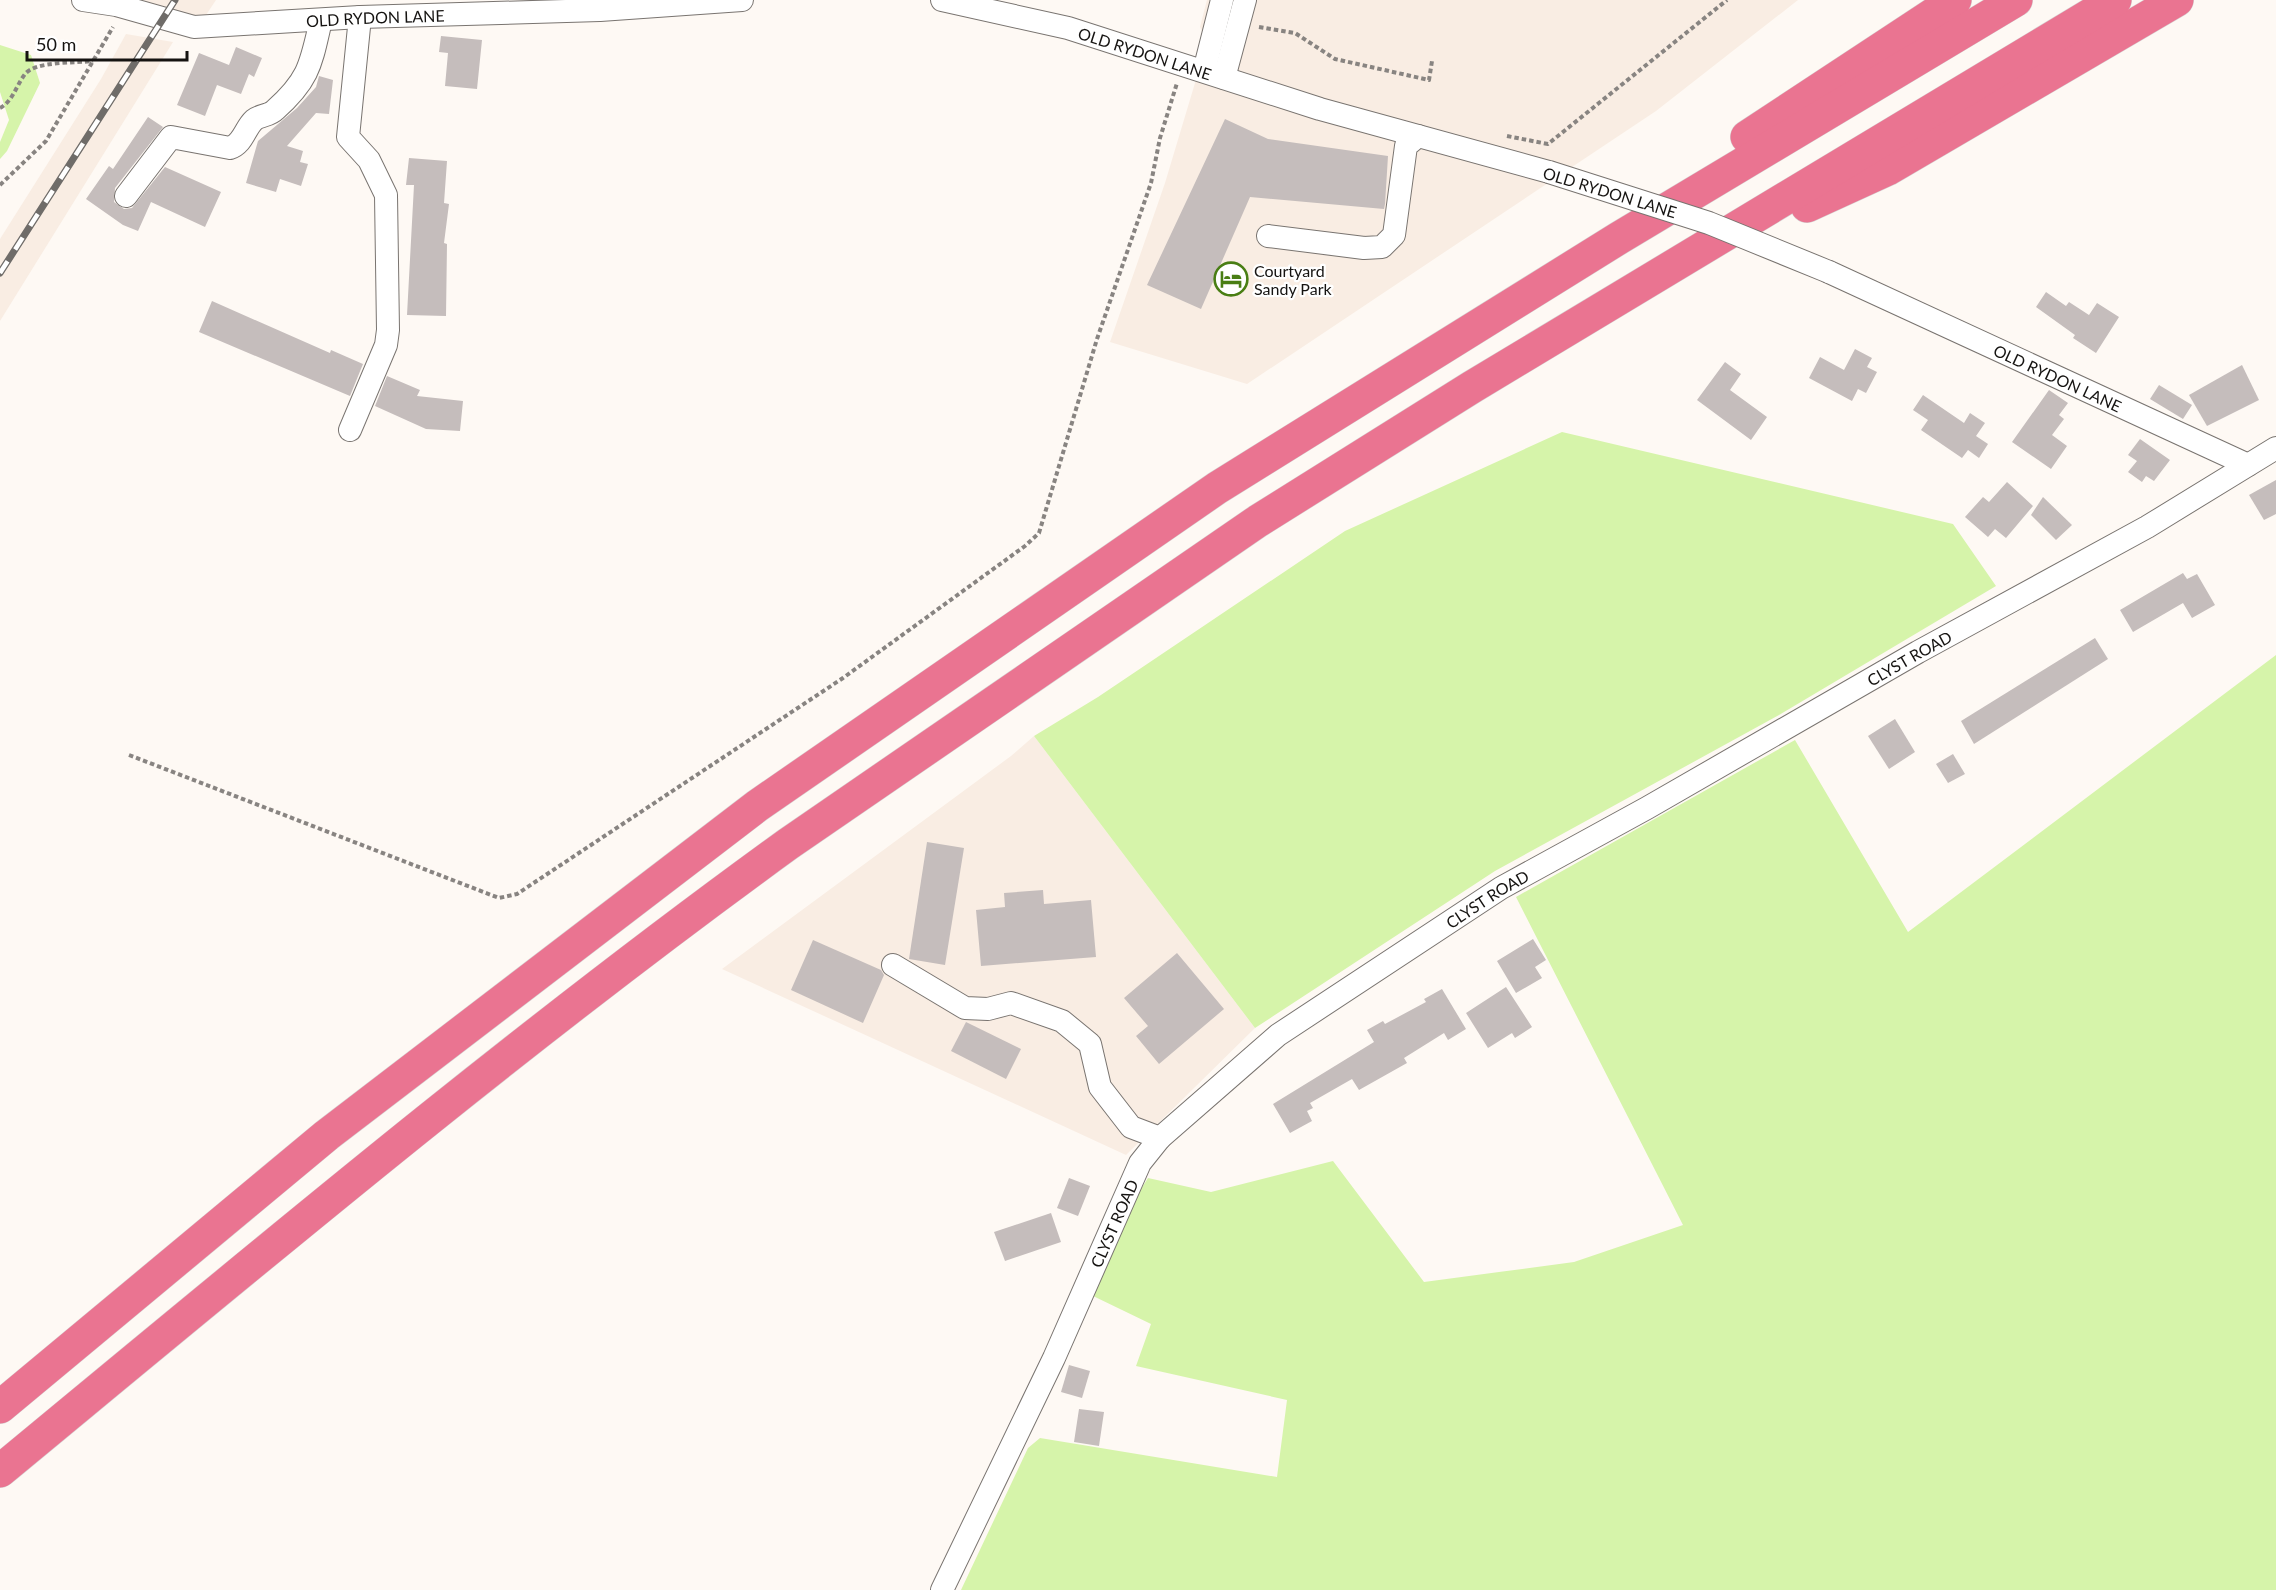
<svg xmlns="http://www.w3.org/2000/svg" width="2276" height="1590" font-family="Lato,sans-serif">
  <rect width="100%" height="100%" fill="#fef9f4"/>
  <g fill="#f9ede3">
    <polygon points="130,0 216,0 204,18"/>
    <polygon points="1207,0 1798,0 1656,111 1247,384 1110,342 1165,183 1207,43 1200,27"/>
    <polygon points="126,34 173,42 0,321 0,239 101,79"/>
    <polygon points="1034,736 1255,1028 1126,1155 722,969 1011,756"/>
  </g>
  <g fill="#d6f4aa">
    <polygon points="0,45 31,55 40,83 7,151 0,159 0,142 9,120 0,92"/>
    <polygon points="1562,432 1953,524 1996,586 1779,715 1495,871 1255,1028 1034,736 1098,697 1345,531"/>
    <polygon points="2276,655 2276,1590 961,1590 1028,1448 1040,1438 1277,1477 1287,1400 1136,1366 1151,1324 1091,1295 1131,1205 1148,1178 1211,1192 1333,1161 1424,1282 1574,1262 1683,1225 1516,897 1795,740 1908,932"/>
  </g>
  <g fill="#c5bdbc">
    <polygon points="441,36 482,40 477,89 445,86 448,53 439,52"/>
    <polygon points="236,47 262,58 254,77 249,74 241,94 217,85 205,116 177,105 199,53 229,65"/>
    <polygon points="319,76 333,80 329,114 316,113 287,146 303,151 300,162 308,164 301,186 280,179 276,192 246,183 258,141 297,108 316,87"/>
    <polygon points="148,117 163,127 115,188 114,202 124,209 132,208 165,167 221,192 205,227 151,202 138,231 123,225 86,199 109,166 113,169"/>
    <polygon points="1225,119 1268,139 1388,156 1385,204 1384,209 1250,197 1201,309 1147,285"/>
    <polygon points="409,158 447,161 444,203 449,204 444,243 447,244 446,316 407,315 414,185 406,185"/>
    <polygon points="2046,292 2066,306 2069,302 2089,315 2097,303 2119,317 2096,353 2073,338 2075,335 2036,307"/>
    <polygon points="212,301 330,353 331,350 363,364 350,396 199,332"/>
    <polygon points="1855,349 1872,358 1867,367 1877,372 1866,393 1858,389 1852,401 1809,378 1820,357 1844,370"/>
    <polygon points="1725,362 1741,374 1730,390 1767,417 1751,440 1697,400"/>
    <polygon points="2242,365 2259,400 2207,426 2189,395"/>
    <polygon points="387,376 420,390 417,396 463,401 460,431 426,429 375,406"/>
    <polygon points="2159,385 2192,405 2183,419 2150,399"/>
    <polygon points="2049,390 2068,403 2059,415 2064,419 2052,435 2067,446 2051,469 2012,442"/>
    <polygon points="1923,395 1964,423 1970,413 1985,423 1976,436 1988,444 1979,458 1968,450 1962,458 1921,430 1928,420 1913,410"/>
    <polygon points="2140,439 2170,460 2154,481 2146,476 2142,482 2128,472 2137,461 2128,455"/>
    <polygon points="2276,480 2276,514 2264,520 2249,495"/>
    <polygon points="2007,482 2033,506 2006,538 1995,529 1988,537 1965,517 1983,497 1989,502"/>
    <polygon points="2043,497 2072,525 2056,540 2031,515"/>
    <polygon points="2183,573 2187,579 2197,574 2215,605 2192,618 2183,603 2133,632 2120,610"/>
    <polygon points="2095,638 2108,659 1974,744 1961,721"/>
    <polygon points="1895,719 1915,752 1889,769 1868,736"/>
    <polygon points="1953,754 1965,774 1948,783 1936,764"/>
    <polygon points="927,842 964,848 945,965 909,959"/>
    <polygon points="1043,890 1044,904 1091,900 1096,957 981,966 976,910 1005,907 1004,893"/>
    <polygon points="1533,939 1546,960 1535,967 1542,978 1516,993 1497,961"/>
    <polygon points="813,940 881,970 884,975 863,1023 791,990"/>
    <polygon points="1177,953 1224,1009 1159,1064 1136,1036 1148,1026 1124,998"/>
    <polygon points="1506,987 1532,1027 1515,1038 1512,1033 1488,1048 1466,1013"/>
    <polygon points="1442,989 1466,1029 1448,1040 1444,1033 1404,1058 1407,1063 1359,1090 1352,1079 1310,1103 1313,1108 1307,1111 1312,1121 1290,1133 1273,1104 1374,1042 1367,1030 1383,1021 1385,1024 1426,1002 1424,999"/>
    <polygon points="966,1022 1021,1049 1006,1079 951,1051"/>
    <polygon points="1069,1178 1090,1186 1078,1216 1057,1208"/>
    <polygon points="1051,1213 1061,1242 1005,1261 994,1232"/>
    <polygon points="1069,1365 1090,1371 1082,1398 1061,1392"/>
    <polygon points="1079,1409 1104,1412 1099,1446 1074,1442"/>
  </g>
  <g fill="none" stroke-linecap="round" stroke-linejoin="round">
    <g stroke="#797470" stroke-width="24">
      <g id="minor">
        <path id="s1" d="M83,0l33,5 78,22 166,-10 240,-7 142,-10"/>
        <path id="s2" d="M942,0l126,28 252,81 229,63"/>
        <polyline points="1204,71 1222,0"/>
        <polyline points="1224,78 1245,0"/>
        <path d="M126,196l45,-59 59,11c13,-4 15,-20 24,-28 6,-5 15,-4 21,-10 35,-31 36,-47 46,-90"/>
        <polyline points="1268,236 1364,248 1382,247 1394,235 1406,146 1418,136"/>
        <path id="s3" d="M1829,272l419,193"/>
        <polyline points="350,430 386,345 388,330 386,195 369,160 348,137 360,17"/>
        <polyline points="893,965 965,1008 988,1009 1011,1003 1062,1021 1090,1044 1100,1087 1131,1127 1160,1138"/>
        <path id="s4" d="M942,1590l112,-232 86,-195 20,-25 118,-103 223,-147 146,-80 271,-156 229,-125 129,-79"/>
      </g>
    </g>
    <g stroke="#d5d5d4" stroke-width="34">
      <g id="highway">
        <polyline points="1747,137 1955,0"/>
        <polyline points="1807,206 1888,169 2177,0"/>
        <polyline points="0,1407 327,1135 757,806 1217,488 1619,238 2016,0"/>
        <path d="M0,1471c259,-214 516,-430 788,-627l470,-323 214,-134 643,-387"/>
      </g>
    </g>
    <g stroke="#888481" stroke-width="4" stroke-dasharray="4.5 3" stroke-linecap="butt">
      <polyline points="1259,27 1295,33 1335,59 1429,80 1432,61"/>
      <path d="M0,108c13,-7 16,-22 25,-34 10,-13 52,-11 68,-13"/>
      <polyline points="1507,136 1548,144 1727,0"/>
      <polyline points="0,185 46,141 113,27"/>
      <polyline points="129,755 499,898 517,894 843,678 1025,546 1039,533 1097,339 1151,183 1160,138 1177,83"/>
    </g>
    <use href="#minor" stroke="#fff" stroke-width="22"/>
    <use href="#highway" stroke="#ea7491" stroke-width="33"/>
    <g stroke="#6f6c69" stroke-width="7">
      <polyline id="rail" points="0,273 175,0"/>
    </g>
    <use href="#rail" stroke="#fff" stroke-width="4.5" stroke-dasharray="14" stroke-linecap="butt"/>
    <g stroke="#797470" stroke-width="24" stroke-linecap="butt">
      <polyline id="minor-bridge" points="1549,172 1709,223 1829,272"/>
    </g>
    <use href="#minor-bridge" stroke="#fff" stroke-width="22"/>
  </g>
  <defs>
    <g id="hotel-ring" transform="scale(1.725)"><circle r="9.5" fill="#fff" stroke="#497e14" stroke-width="1.5"/><path d="M-6-4.5h1.5V1H6V5H4.5V3h-9V5H-6ZM-4 0a1.8 1.8 0 1 1 3.6 0ZM.5 0V-2.5h3Q6-2.5 6 0Z" fill="#497e14"/></g>
  </defs>
  <g fill-rule="evenodd">
    <use href="#hotel-ring" x="1231" y="279"/>
  </g>
  <g text-anchor="middle" dominant-baseline="central" stroke-width="4.5" stroke-linejoin="round" paint-order="stroke">
    <g font-size="16" fill="#151311" stroke="#fff">
      <text stroke="none"><textPath href="#s1" startOffset="296">OLD RYDON LANE</textPath></text>
      <text stroke="none"><textPath href="#s2" startOffset="210">OLD RYDON LANE</textPath></text>
      <text transform="translate(1610 192) rotate(17)">OLD RYDON LANE</text>
      <text stroke="none"><textPath href="#s3" startOffset="252">OLD RYDON LANE</textPath></text>
      <text stroke="none"><textPath href="#s4" startOffset="1395">CLYST ROAD</textPath></text>
      <text stroke="none"><textPath href="#s4" startOffset="909">CLYST ROAD</textPath></text>
      <text stroke="none"><textPath href="#s4" startOffset="405">CLYST ROAD</textPath></text>
    </g>
    <g font-size="16" fill="#151311" stroke="#fff" text-anchor="start">
      <text x="1254" y="270">Courtyard<tspan x="1254" dy="18">Sandy Park</tspan></text>
    </g>
  </g>
  <path d="M27 51v9h160v-9" fill="none" stroke="#151311" stroke-width="3"/>
  <text x="36" y="51" font-size="18" fill="#151311" stroke="#ffffff" stroke-width="4.5" paint-order="stroke">50 m</text>
</svg>
